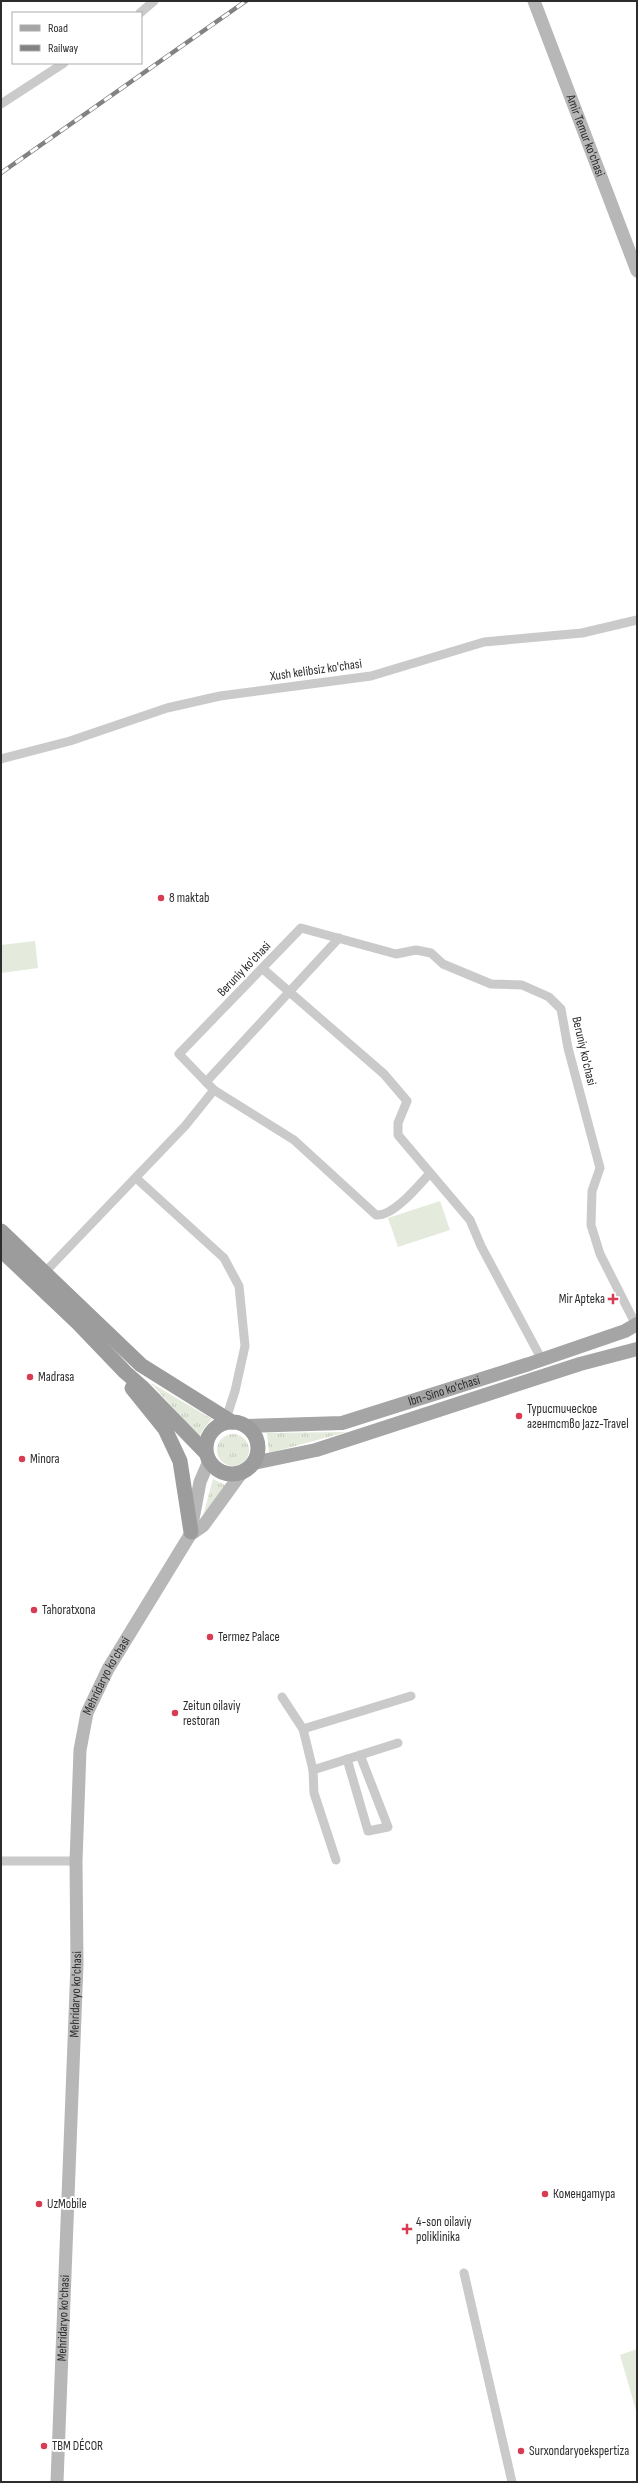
<svg xmlns="http://www.w3.org/2000/svg" width="638" height="2483" font-family="'Sofia Sans Condensed',sans-serif">
  <defs>
    <pattern id="grass-tufts" width="24" height="20" patternUnits="userSpaceOnUse"><rect width="24" height="20" fill="#e4eadc"/><path d="M3 7l-1-3M5 7V3M7 7l1-3M15 17l-1-3M17 17v-4M19 17l1-3" fill="none" stroke="#c4c9bd"/></pattern>
  </defs>
  <rect width="100%" height="100%" fill="#fff"/>
  <g fill="url(#grass-tufts)">
    <polygon points="151,1383 212,1419 204,1428 199,1437"/>
    <polygon points="347,1432 269,1453 267,1433"/>
    <circle cx="233" cy="1450" r="16"/>
    <polygon points="213,1479 227,1486 202,1520"/>
  </g>
  <g fill="#e4eadc">
    <polygon points="35,941 38,968 1,973 1,945"/>
    <polygon points="440,1201 450,1230 398,1247 388,1218"/>
    <polygon points="637,2349 637,2414 620,2355"/>
  </g>
  <g fill="none" stroke-linecap="round" stroke-linejoin="round">
    <g stroke="#cacaca" stroke-width="9">
      <polyline points="140,13 154,1"/>
      <polyline points="1,104 64,63"/>
      <polyline points="1,759 70,741 167,708 220,696 371,676 484,642 582,633 637,620"/>
      <polyline points="263,969 384,1074 407,1101 398,1123 398,1135 470,1220 481,1246 542,1360"/>
      <polyline points="206,1082 179,1054 301,928 396,954 416,950 431,953 443,964 491,984 522,985 549,997 561,1009 568,1048 600,1168 592,1191 591,1225 600,1254 636,1325"/>
      <path d="M214,1090l80,50 82,75c17,2 43,-30 54,-42"/>
      <polyline points="136,1178 224,1258 239,1286 245,1346 235,1391 226,1419"/>
      <polyline points="45,1272 185,1126 214,1090 206,1082 339,938"/>
      <polyline points="282,1697 303,1729 313,1770 398,1743"/>
      <polyline points="303,1729 411,1696"/>
      <polyline points="347,1759 368,1831 388,1827 360,1755"/>
      <polyline points="313,1770 314,1793 336,1860"/>
      <polyline points="1,1861 76,1861"/>
      <polyline points="464,2273 512,2482"/>
    </g>
    <g stroke="#b7b7b7" stroke-width="13">
      <path id="s1" d="M534,1l103,270"/>
      <polyline points="190,1535 203,1526 243,1471"/>
      <path id="s2" d="M57,2482l20,-518 -1,-103 4,-111 7,-37 21,-44 82,-134 10,-53 9,-21"/>
    </g>
    <g stroke="#a5a5a5" stroke-width="14">
      <path id="s3" d="M245,1426l97,-3 187,-59 96,-33 12,-7"/>
      <polyline points="254,1463 316,1450 580,1364 637,1349"/>
    </g>
    <g stroke="#9c9c9c" stroke-width="15">
      <polyline points="1,1231 141,1365 232,1422"/>
      <polyline points="1,1250 78,1323 125,1372 142,1387 206,1453"/>
      <polyline points="132,1388 165,1429 180,1461 191,1532"/>
      <circle cx="232" cy="1448" r="26"/>
    </g>
    <g stroke="#828282" stroke-width="4.5">
      <polyline id="rail" points="1,173 246,1"/>
    </g>
    <use href="#rail" stroke="#fff" stroke-width="3" stroke-dasharray="9" stroke-linecap="butt"/>
  </g>
  <g fill="#d73c53" stroke="#fff" stroke-width="1.5">
    <circle cx="161" cy="898" r="4"/>
    <path d="M611 1293h4v4h4v4h-4v4h-4v-4h-4v-4h4z"/>
    <circle cx="30" cy="1377" r="4"/>
    <circle cx="519" cy="1416" r="4"/>
    <circle cx="22" cy="1459" r="4"/>
    <circle cx="34" cy="1610" r="4"/>
    <circle cx="210" cy="1637" r="4"/>
    <circle cx="175" cy="1713" r="4"/>
    <circle cx="545" cy="2194" r="4"/>
    <circle cx="39" cy="2204" r="4"/>
    <path d="M405 2223h4v4h4v4h-4v4h-4v-4h-4v-4h4z"/>
    <circle cx="44" cy="2446" r="4"/>
    <circle cx="521" cy="2451" r="4"/>
  </g>
  <g text-anchor="middle" dominant-baseline="central" stroke-width="4" stroke-linejoin="round" paint-order="stroke">
    <g font-size="13" fill="#2d2d2d" stroke="#fff">
      <text stroke="none"><textPath href="#s1" startOffset="144">Amir Temur ko'chasi</textPath></text>
      <text transform="translate(316 670) rotate(-8)">Xush kelibsiz ko'chasi</text>
      <text transform="translate(244 969) rotate(-46)">Beruniy ko'chasi</text>
      <text transform="translate(584 1051) rotate(77)">Beruniy ko'chasi</text>
      <text stroke="none"><textPath href="#s3" startOffset="204">Ibn-Sino ko'chasi</textPath></text>
      <text stroke="none"><textPath href="#s2" startOffset="812">Мehridaryo ko'chasi</textPath></text>
      <text stroke="none"><textPath href="#s2" startOffset="488">Мehridaryo ko'chasi</textPath></text>
      <text stroke="none"><textPath href="#s2" startOffset="164">Мehridaryo ko'chasi</textPath></text>
    </g>
    <g font-size="13" fill="#2d2d2d" stroke="#fff" text-anchor="start">
      <text x="169" y="898">8 maktab</text>
      <text x="605" y="1299" text-anchor="end">Mir Apteka</text>
      <text x="38" y="1377">Madrasa</text>
      <text x="527" y="1409">Туристическое<tspan x="527" dy="15">агентство Jazz-Travel</tspan></text>
      <text x="30" y="1459">Minora</text>
      <text x="42" y="1610">Tahoratxona</text>
      <text x="218" y="1637">Termez Palace</text>
      <text x="183" y="1706">Zeitun oilaviy<tspan x="183" dy="15">restoran</tspan></text>
      <text x="553" y="2194">Комендатура</text>
      <text x="47" y="2204">UzMobile</text>
      <text x="416" y="2222">4-son oilaviy<tspan x="416" dy="15">poliklinika</tspan></text>
      <text x="52" y="2446">TBM DÉCOR</text>
      <text x="529" y="2451">Surxondaryoekspertiza</text>
    </g>
  </g>
  <rect width="638" height="2483" fill="none" stroke="#2d2d2d" stroke-width="4"/>
  <rect x="12" y="12" width="130" height="52" fill="#ffffff" stroke="#ababab"/>
  <rect x="20" y="25" width="20" height="6" fill="#a5a5a5" stroke="#ababab"/>
  <text x="48" y="32" font-size="12" fill="#2d2d2d">Road</text>
  <rect x="20" y="45" width="20" height="6" fill="#828282" stroke="#ababab"/>
  <text x="48" y="52" font-size="12" fill="#2d2d2d">Railway</text>
</svg>
